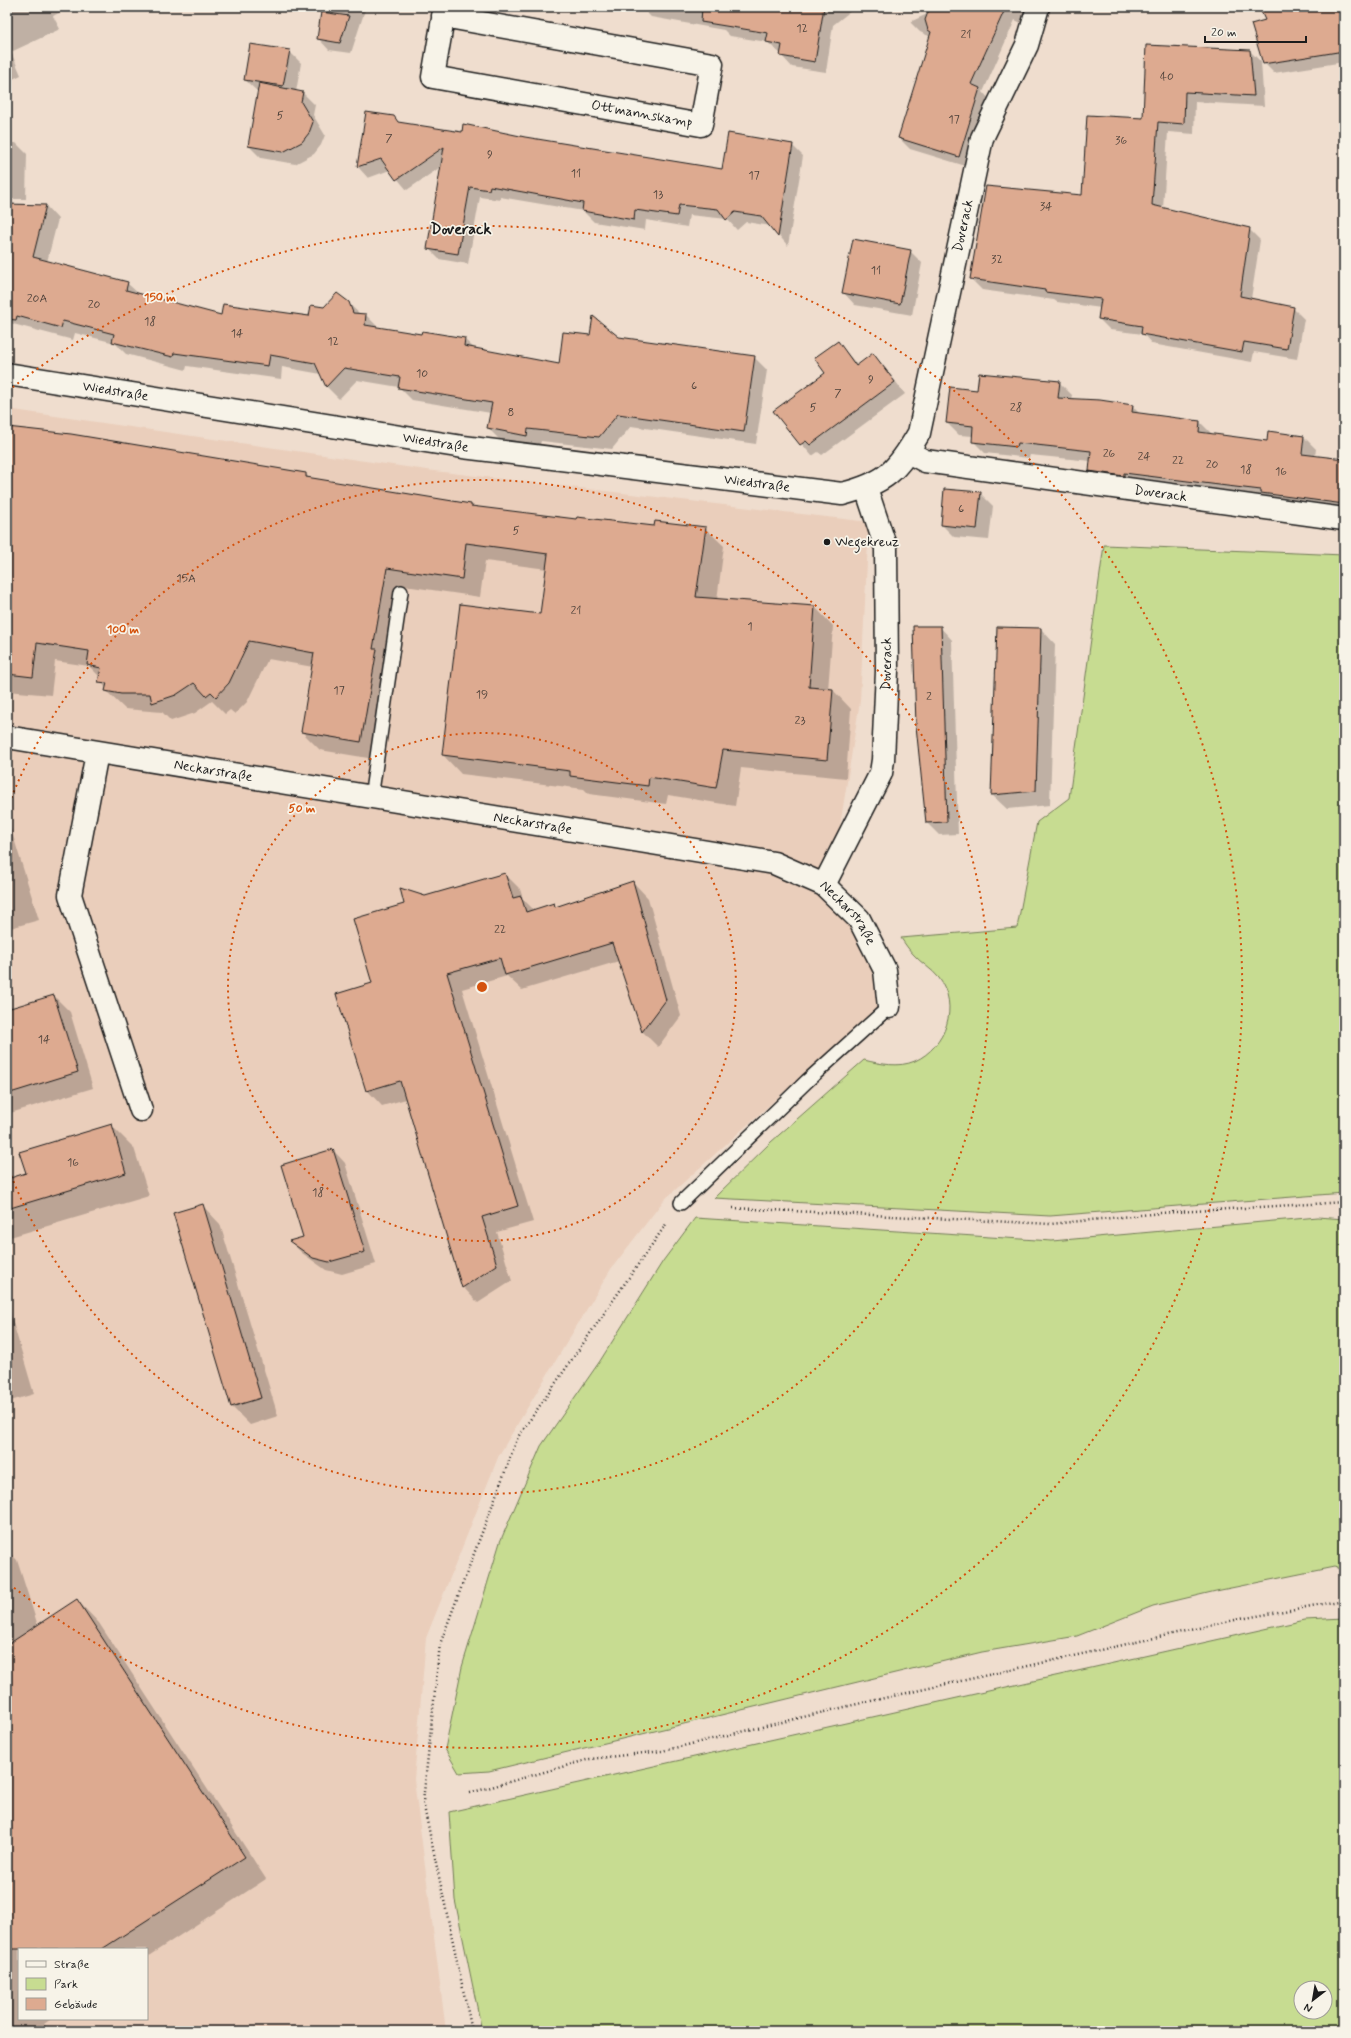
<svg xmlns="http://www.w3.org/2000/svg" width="1351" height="2038" font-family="Mynerve,sans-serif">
  <rect width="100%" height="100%" fill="#efddce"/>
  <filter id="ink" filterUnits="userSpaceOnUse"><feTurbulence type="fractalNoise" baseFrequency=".025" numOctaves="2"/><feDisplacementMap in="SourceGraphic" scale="8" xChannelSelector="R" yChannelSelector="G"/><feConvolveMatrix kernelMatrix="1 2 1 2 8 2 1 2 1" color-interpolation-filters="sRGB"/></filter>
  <g filter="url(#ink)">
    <path fill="#eacebb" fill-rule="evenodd" d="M7,409l427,62 435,51 -9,179 -29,181 64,114 -81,69 -150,135 -53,69 -112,186 -73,183 -12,142 32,251h-439zM19,1949h128v70h-128z"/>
    <g fill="#c7dc91" stroke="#727c56" fill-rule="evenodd">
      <path d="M1104,545l240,10v638l-294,23 -336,-18 57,-56 93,-82c16,4 35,8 51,1 31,-14 45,-55 24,-83 -7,-9 -18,-15 -25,-23 -5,-5 -9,-11 -13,-17l116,-10 20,-106 32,-24z"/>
      <polygon points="1318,1217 1344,1219 1344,1570 1334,1567 1216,1591 1153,1606 1077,1636 982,1652 489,1771 459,1773 445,1749 462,1667 500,1542 541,1446 600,1361 663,1261 695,1218 1052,1241"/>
      <path d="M1344,1618v413h-862l-27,-131 -6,-88 856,-192zM1301,1988h24v24h-24z"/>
    </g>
    <g fill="#0003">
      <polygon points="7,7 71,7 53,16 60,29 11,52 21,75 7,82"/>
      <polygon points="323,7 366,7 351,53 329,50 318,38"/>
      <polygon points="625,7 856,7 833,25 826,72 792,67 781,55 781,54 767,42 730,36 724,30 651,17 644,10"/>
      <polygon points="937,7 1034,7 1027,26 1015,20 983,92 990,100 969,167 910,149 899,138 931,37 920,32 910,22 936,10"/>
      <polygon points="1260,7 1344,7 1344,62 1274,73 1264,63 1266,21"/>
      <polygon points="1147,46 1250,51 1261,62 1264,106 1195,102 1194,134 1168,132 1163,209 1249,229 1260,240 1251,299 1293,308 1304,319 1297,359 1254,352 1252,362 1152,344 1143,334 1110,330 1099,319 1101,308 1057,302 1054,300 982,290 971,279 1083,196 1144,119"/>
      <polygon points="289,51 301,63 296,92 303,93 315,105 313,115 325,135 321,145 314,154 295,164 261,158 249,146 258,92 245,80"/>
      <polygon points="367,113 393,117 399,123 463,133 525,138 723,170 792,145 803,156 788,246 771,226 746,222 737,230 727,219 689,215 687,227 646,220 645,230 594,222 583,211 500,197 500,200 480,197 468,264 439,259 428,248 442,166 407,190 390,170 368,178 358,167"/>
      <polygon points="7,143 16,143 27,154 26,199 7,199"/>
      <polygon points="7,205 46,206 58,219 47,262 127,283 139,294 222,316 310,317 324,309 348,303 360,314 366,315 379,328 422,335 464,339 475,349 559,366 619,338 754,357 767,370 756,444 631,426 612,449 541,441 539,448 501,441 488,428 491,413 412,400 399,387 357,380 339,399 327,387 321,374 282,367 281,379 187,366 186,370 126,354 115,343 75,333 73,340 13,324 7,318"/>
      <polygon points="910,251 922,263 912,315 855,305 843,292"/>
      <polygon points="838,342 858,366 873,355 884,366 905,394 822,455 818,452 812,456 774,411 826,373"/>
      <polygon points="1059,382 1072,395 1071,400 1132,406 1140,414 1200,422 1212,434 1268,442 1269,432 1304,437 1316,449 1315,456 1344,460 1344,515 1102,483 1090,471 1091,461 1030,455 1029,458 985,453 973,441 973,436 959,435 947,423 978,391"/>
      <polygon points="7,428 306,474 309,478 471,505 473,507 577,521 655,527 705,528 724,546 717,600 815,607 833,626 828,690 833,690 851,709 846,778 741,768 735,806 668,795 666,804 589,794 584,789 461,774 443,755 461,605 541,615 547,569 485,561 480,597 405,586 392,665 380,760 320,750 302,732 313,667 268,659 247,702 235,714 230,710 225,714 212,701 195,713 171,721 162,712 125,709 106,691 107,689 100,681 100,677 89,666 55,661 51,695 7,691"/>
      <polygon points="980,493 993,506 989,540 954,537 942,525"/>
      <polygon points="940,627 952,640 958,834 939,835 927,823 917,726"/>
      <polygon points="1041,629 1055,644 1050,805 1007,809 992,795"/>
      <polygon points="7,816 39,920 7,929"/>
      <polygon points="505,874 520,889 523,899 534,910 554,904 557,907 633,882 648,898 681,1016 658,1047 643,1032 619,961 522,990 507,976 462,989 533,1222 497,1232 512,1281 478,1303 463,1287 406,1099 382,1106 367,1090 373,984 425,897"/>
      <polygon points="54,996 70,1012 93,1088 7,1114 7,1010"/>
      <polygon points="111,1125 134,1148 149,1196 7,1238 7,1180 27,1174"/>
      <polygon points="333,1150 345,1163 376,1264 342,1274 326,1270 302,1253 291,1242 304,1237"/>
      <polygon points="202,1205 220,1224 278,1416 250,1425 232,1407"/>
      <polygon points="7,1302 34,1394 7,1402"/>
      <polygon points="7,1550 17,1560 38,1626 77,1600 99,1623 266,1879 147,1957 147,1949 19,1949 19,2019 51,2019 44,2024 49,2031 7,2031"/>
    </g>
    <g fill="#ddaa90" stroke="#1c1c1c">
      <polygon points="702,7 824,7 815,62 780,56 782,45 766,42 768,33 701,22"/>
      <polygon points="930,7 1006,7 971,84 980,88 959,157 898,138 931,32 928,30 925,20"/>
      <polygon points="1259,7 1344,7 1344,51 1263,64 1251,24 1265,20"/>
      <polygon points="321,12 349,16 340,43 317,39"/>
      <polygon points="250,44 290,50 283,86 244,80"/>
      <polygon points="1146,45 1250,50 1254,96 1185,92 1184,124 1158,122 1152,205 1250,228 1240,296 1294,307 1287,349 1244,342 1242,352 1141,334 1142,326 1098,319 1101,299 1045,292 1045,290 970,279 986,186 1082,195 1087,115 1143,118"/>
      <polygon points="259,83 303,92 301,102 313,122 309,133 302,142 283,152 248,146"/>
      <polygon points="366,112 394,116 398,122 462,132 463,124 525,137 722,169 728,133 793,144 778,237 761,216 735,212 726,220 718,209 679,205 677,216 635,210 634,220 582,211 583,203 490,186 489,190 470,187 458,254 427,249 444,147 396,180 381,159 357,167"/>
      <polygon points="7,204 46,205 33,257 128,282 126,290 221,315 223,304 309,316 311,305 324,307 337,293 349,302 353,313 366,314 365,325 421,334 422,331 465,338 464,346 559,364 563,332 590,335 593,316 619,337 755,356 744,432 618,414 599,437 528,429 527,436 487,428 492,403 398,388 400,377 344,368 326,387 315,363 270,355 268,366 174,353 173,357 112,342 114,334 63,321 61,328 17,316 16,320 7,319"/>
      <polygon points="853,239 911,250 900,304 842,293"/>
      <polygon points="838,341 856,366 873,353 895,382 810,445 806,441 800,445 773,411 825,373 814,358"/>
      <polygon points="979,373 1060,381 1058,398 1100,400 1133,405 1132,412 1200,421 1199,432 1267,441 1268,431 1304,436 1302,454 1344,459 1344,504 1261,493 1261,490 1227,486 1124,473 1124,476 1089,471 1091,451 1018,443 1017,447 972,442 973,426 946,423 950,387 977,390"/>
      <polygon points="7,427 71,434 306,473 306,477 471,504 471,506 576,519 577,517 654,526 655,521 706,527 696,597 815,606 809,687 833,689 827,760 723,750 716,788 649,777 648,786 570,776 570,771 442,755 460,604 540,614 548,554 466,543 462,579 387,568 373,649 377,649 361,742 301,732 314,653 249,641 229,683 216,697 211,692 206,696 194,683 176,695 152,703 150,694 121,694 105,691 107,683 98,682 101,668 87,665 89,651 37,643 33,677 7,674"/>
      <polygon points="944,489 981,492 977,529 941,525"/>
      <polygon points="913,626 941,626 947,822 926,823 916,726"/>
      <polygon points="997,627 1041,628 1036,791 991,795"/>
      <polygon points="505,873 513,898 521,896 526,912 554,903 555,907 633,881 666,1000 642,1032 612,943 505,975 500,958 447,973 518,1206 482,1217 497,1265 462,1288 400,1081 366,1091 336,994 372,983 353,919 404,904 400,888 425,896"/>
      <polygon points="54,995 78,1072 7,1094 7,1009"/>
      <polygon points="112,1124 126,1173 7,1209 7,1179 26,1173 19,1152"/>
      <polygon points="333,1149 365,1252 329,1262 313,1258 289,1241 303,1237 281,1165"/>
      <polygon points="203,1204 261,1398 231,1407 173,1213"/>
      <polygon points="77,1599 245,1857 102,1949 7,1949 7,1645"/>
    </g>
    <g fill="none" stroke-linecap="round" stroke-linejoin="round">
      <g stroke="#1c1c1c" stroke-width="16">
        <g id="lane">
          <polyline points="371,798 401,592"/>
          <polyline points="681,1203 807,1081 889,1007"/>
        </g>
      </g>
      <g stroke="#1c1c1c" stroke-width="25">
        <g id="street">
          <polyline points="443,16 712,64 701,125 433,77 445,7"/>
          <path id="s1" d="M7,374l456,73 379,47c44,-11 55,-23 77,-61l63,-295 45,-93 11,-38"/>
          <path id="s2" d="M908,452l17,9 419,58"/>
          <path id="s3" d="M7,737l767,126 50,22 35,34 26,51 4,37"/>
          <polyline points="97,753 70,895 141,1110"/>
          <path id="s4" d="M824,885l57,-112 2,-13 4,-89 -1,-123 -20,-60"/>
        </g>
      </g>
      <g stroke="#1c1c1c" stroke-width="2.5" stroke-dasharray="1 3" stroke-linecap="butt">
        <polyline points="733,1208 1051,1224 1161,1213 1344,1202"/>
        <polyline points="470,1793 590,1759 662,1751 853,1705 1235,1620 1344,1600"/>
        <polyline points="472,2031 423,1802 440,1644 518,1437 667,1223"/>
      </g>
      <use href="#lane" stroke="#f7f3e8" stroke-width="13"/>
      <use href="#street" stroke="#f7f3e8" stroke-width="22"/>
    </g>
  </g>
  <g fill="none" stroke="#d4530e" stroke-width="2" stroke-dasharray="2 4">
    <circle cx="482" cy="987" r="254"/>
    <path d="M7 809A507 507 0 1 1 7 1165"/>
    <path d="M8 391A761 761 0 1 1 8 1583"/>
  </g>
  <circle fill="#1c1c1c" stroke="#f7f3e8" stroke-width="1.5" cx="827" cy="542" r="4"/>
  <g text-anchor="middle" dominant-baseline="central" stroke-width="3.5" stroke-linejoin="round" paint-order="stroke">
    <g font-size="12" fill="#4c4039">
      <text x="802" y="29">12</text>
      <text x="966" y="35">21</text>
      <text x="1167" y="77">40</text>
      <text x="280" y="116">5</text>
      <text x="954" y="120">17</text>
      <text x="389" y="139">7</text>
      <text x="1121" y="141">36</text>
      <text x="490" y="155">9</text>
      <text x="576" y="174">11</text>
      <text x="754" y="176">17</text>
      <text x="658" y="195">13</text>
      <text x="1046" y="207">34</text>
      <text x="997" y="260">32</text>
      <text x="876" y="271">11</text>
      <text x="37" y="299">20A</text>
      <text x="94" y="305">20</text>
      <text x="150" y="322">18</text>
      <text x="237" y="334">14</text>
      <text x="333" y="342">12</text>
      <text x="422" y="374">10</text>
      <text x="871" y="380">9</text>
      <text x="694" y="386">6</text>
      <text x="838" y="394">7</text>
      <text x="813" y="408">5</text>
      <text x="1016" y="408">28</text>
      <text x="511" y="413">8</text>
      <text x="1109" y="454">26</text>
      <text x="1144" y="457">24</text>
      <text x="1178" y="461">22</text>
      <text x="1212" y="465">20</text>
      <text x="1246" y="470">18</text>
      <text x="1281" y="472">16</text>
      <text x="961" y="509">6</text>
      <text x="516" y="531">5</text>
      <text x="186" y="579">15A</text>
      <text x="576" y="611">21</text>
      <text x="750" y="627">1</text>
      <text x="339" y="691">17</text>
      <text x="482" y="695">19</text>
      <text x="929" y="697">2</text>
      <text x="800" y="721">23</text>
      <text x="500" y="930">22</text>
      <text x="44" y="1040">14</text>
      <text x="73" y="1163">16</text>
      <text x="318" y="1193">18</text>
    </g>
    <g font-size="14" fill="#1c1c1c" stroke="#f7f3e8">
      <text transform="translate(642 114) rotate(10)">Ottmannskamp</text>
      <text stroke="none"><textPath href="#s1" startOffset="1158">Doverack</textPath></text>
      <text stroke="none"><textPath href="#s1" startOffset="110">Wiedstraße</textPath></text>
      <text stroke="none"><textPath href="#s1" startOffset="434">Wiedstraße</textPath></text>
      <text stroke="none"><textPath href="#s1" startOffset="758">Wiedstraße</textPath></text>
      <text stroke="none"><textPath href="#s2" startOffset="257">Doverack</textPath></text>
      <text stroke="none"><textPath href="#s4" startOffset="235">Doverack</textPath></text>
      <text stroke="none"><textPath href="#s3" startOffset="209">Neckarstraße</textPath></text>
      <text stroke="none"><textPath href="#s3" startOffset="533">Neckarstraße</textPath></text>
      <text stroke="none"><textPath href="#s3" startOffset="869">Neckarstraße</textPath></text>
    </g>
    <g font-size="14" fill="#1c1c1c" stroke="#f7f3e8" text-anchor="start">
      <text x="835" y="542">Wegekreuz</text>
    </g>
    <g font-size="16" font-weight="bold" fill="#1c1c1c" stroke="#f7f3e8">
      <text x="461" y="229">Doverack</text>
    </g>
  </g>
  <circle cx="482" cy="987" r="6" fill="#d4530e" stroke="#f7f3e8" stroke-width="2"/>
  <g font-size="12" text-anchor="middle" font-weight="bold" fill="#d4530e" stroke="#f7f3e8" stroke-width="3.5" stroke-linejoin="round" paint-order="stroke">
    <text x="160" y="301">150 m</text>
    <text x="123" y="633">100 m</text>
    <text x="302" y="812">50 m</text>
  </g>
  <rect width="1351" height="2038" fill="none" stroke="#f7f3e8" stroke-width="24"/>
  <rect x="12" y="12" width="1327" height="2014" fill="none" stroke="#1c1c1c" stroke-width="1.5" filter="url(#ink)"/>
  <rect x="18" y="1948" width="130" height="72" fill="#f7f3e8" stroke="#9f9d96"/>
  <rect x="26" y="1961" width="20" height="6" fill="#f7f3e8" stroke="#9f9d96"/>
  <text x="54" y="1968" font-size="12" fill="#1c1c1c">Straße</text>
  <rect x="26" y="1978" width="20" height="12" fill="#c7dc91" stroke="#9f9d96"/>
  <text x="54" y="1988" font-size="12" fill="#1c1c1c">Park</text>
  <rect x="26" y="1998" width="20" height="12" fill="#ddaa90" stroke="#9f9d96"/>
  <text x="54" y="2008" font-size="12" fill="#1c1c1c">Gebäude</text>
  <g transform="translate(1313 2000) rotate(211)"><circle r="19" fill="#f7f3e8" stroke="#9f9d96"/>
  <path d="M0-3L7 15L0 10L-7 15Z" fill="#1c1c1c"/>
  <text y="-6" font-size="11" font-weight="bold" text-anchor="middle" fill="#1c1c1c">N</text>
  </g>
  <path d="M1205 36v6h101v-6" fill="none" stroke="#1c1c1c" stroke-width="2"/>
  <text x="1211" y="36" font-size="12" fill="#1c1c1c" stroke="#f7f3e8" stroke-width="3" paint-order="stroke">20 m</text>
</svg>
